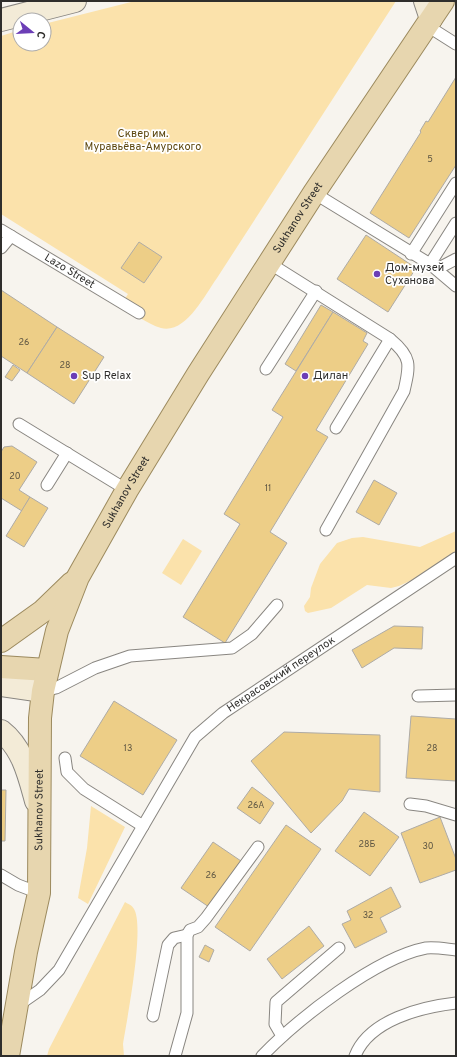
<svg xmlns="http://www.w3.org/2000/svg" width="457" height="1057" font-family="Overpass,sans-serif">
  <rect width="100%" height="100%" fill="#f7f4ee"/>
  <g fill="#fbe2ab">
    <path d="M135,1h261l-179,277c-13,18 -31,56 -56,50 -14,-4 -28,-15 -40,-23l7,-11 -127,-80v-178l19,-6v14h24v-20z"/>
    <polygon points="456,531 456,552 412,580 399,586 391,588 367,585 331,608 308,613 305,611 304,606 310,597 311,588 320,564 337,543 352,538 363,537 420,547"/>
    <polygon points="183,539 202,551 181,585 162,573"/>
    <polygon points="91,806 125,827 88,904 78,898 87,848"/>
    <path d="M125,902c3,2 7,3 9,7 11,18 -7,110 -11,135l1,12h-77l2,-7z"/>
  </g>
  <g fill="#edce87" stroke="#aeaba6">
    <polygon points="456,77 456,165 409,238 370,213 421,132 420,131 426,121 428,122"/>
    <polygon points="366,235 416,268 388,312 337,279"/>
    <polygon points="139,242 162,257 144,283 121,268"/>
    <polygon points="1,290 57,327 27,373 1,356"/>
    <polygon points="321,305 333,312 296,371 285,364"/>
    <polygon points="333,312 367,333 363,341 368,344 316,430 328,437 270,532 287,543 225,643 183,617 240,524 224,514 283,417 272,410"/>
    <polygon points="57,327 104,357 74,404 27,373"/>
    <polygon points="13,365 20,370 12,381 5,377"/>
    <polygon points="12,446 37,462 19,490 30,497 22,511 1,498 1,452 4,447"/>
    <polygon points="374,480 397,493 379,525 356,512"/>
    <polygon points="30,497 48,508 24,547 6,536"/>
    <polygon points="394,626 423,627 422,649 394,648 362,668 352,650"/>
    <polygon points="114,701 177,740 143,795 80,756"/>
    <polygon points="411,716 456,719 456,781 406,778"/>
    <polygon points="284,732 380,735 380,792 349,789 342,801 311,833 251,761"/>
    <polygon points="252,787 274,803 260,824 237,808"/>
    <polygon points="1,790 6,790 5,841 1,841"/>
    <polygon points="364,812 399,837 370,876 335,851"/>
    <polygon points="440,817 456,859 456,870 420,883 401,833"/>
    <polygon points="286,825 321,849 250,951 215,927"/>
    <polygon points="213,842 241,861 209,907 181,888"/>
    <polygon points="391,887 401,907 380,918 387,932 355,948 342,924 351,920 347,911"/>
    <polygon points="309,926 324,946 282,979 267,959"/>
    <polygon points="205,945 214,950 209,962 199,957"/>
  </g>
  <g fill="none" stroke-linecap="round" stroke-linejoin="round">
    <g stroke="#898681" stroke-width="13">
      <g id="lane">
        <polyline points="426,25 456,44"/>
        <polyline points="314,193 430,264 456,286"/>
        <path id="s1" d="M1,230l138,83"/>
        <polyline points="1,248 11,236"/>
        <polyline points="411,254 456,183"/>
        <path d="M269,263l121,76c22,18 20,26 14,52l-78,139"/>
        <polyline points="430,264 456,223"/>
        <polyline points="437,269 456,259"/>
        <polyline points="266,369 316,291"/>
        <polyline points="19,424 127,490"/>
        <polyline points="336,428 390,339"/>
        <polyline points="47,485 67,453"/>
        <polyline points="43,691 56,688 95,668 130,656 232,648 252,634 277,605"/>
        <polyline points="418,696 456,695"/>
        <polyline points="65,758 67,772 84,789 143,826"/>
        <polyline points="410,804 426,806 456,815"/>
        <polyline points="1,875 18,885 39,893"/>
        <path id="s2" d="M17,1006l23,-16 19,-20 136,-233 28,-24 233,-155"/>
        <polyline points="153,1016 168,945 174,938 187,935"/>
        <polyline points="282,1036 275,1024 276,1002 339,948"/>
        <polyline points="175,1056 187,1013 187,935 190,930 198,927 206,918 258,847"/>
        <path d="M262,1056c36,-37 113,-98 164,-108 10,-1 20,1 30,2"/>
        <path d="M355,1056c14,-36 66,-49 101,-53"/>
      </g>
    </g>
    <g stroke="#898681" stroke-width="24">
      <g id="secondary">
        <polyline points="425,1 431,19"/>
        <polyline points="1,20 75,1"/>
        <polyline points="1,685 43,691"/>
        <path d="M1,731c22,17 28,45 35,70"/>
      </g>
    </g>
    <g stroke="#9c8a5e" stroke-width="24">
      <g id="primary">
        <polyline points="1,641 43,611 72,583"/>
        <polyline points="1,667 47,670"/>
        <path id="s3" d="M8,1056l18,-104 13,-59 1,-175 3,-27 14,-60 21,-54 49,-87 71,-116 116,-181 129,-192"/>
      </g>
    </g>
    <use href="#lane" stroke="#fff" stroke-width="11"/>
    <use href="#secondary" stroke="#f3ebd7" stroke-width="22"/>
    <use href="#primary" stroke="#e7d6af" stroke-width="22"/>
  </g>
  <g fill="#6c3eb6" stroke="#fff" stroke-width="1.5">
    <circle cx="377" cy="274" r="4"/>
    <circle cx="74" cy="376" r="4"/>
    <circle cx="305" cy="376" r="4"/>
  </g>
  <g text-anchor="middle" dominant-baseline="central" stroke-width="3.5" stroke-linejoin="round" paint-order="stroke">
    <g font-size="9" fill="#5e5643">
      <text x="430" y="159">5</text>
      <text x="24" y="342">26</text>
      <text x="65" y="365">28</text>
      <text x="15" y="476">20</text>
      <text x="268" y="488">11</text>
      <text x="128" y="748">13</text>
      <text x="432" y="748">28</text>
      <text x="256" y="805">26А</text>
      <text x="367" y="844">28Б</text>
      <text x="428" y="846">30</text>
      <text x="211" y="875">26</text>
      <text x="368" y="915">32</text>
    </g>
    <g font-size="11" fill="#5d4810" stroke="#fff">
      <text x="143" y="134">Сквер им.<tspan x="143" dy="13">Муравьёва-Амурского</tspan></text>
    </g>
    <g font-size="11" fill="#2f2e2c" stroke="#fff">
      <text stroke="none"><textPath href="#s3" startOffset="909">Sukhanov Street</textPath></text>
      <text stroke="none"><textPath href="#s1" startOffset="80">Lazo Street</textPath></text>
      <text stroke="none"><textPath href="#s3" startOffset="585">Sukhanov Street</textPath></text>
      <text stroke="none"><textPath href="#s2" startOffset="432">Некрасовский переулок</textPath></text>
      <text stroke="none"><textPath href="#s3" startOffset="249">Sukhanov Street</textPath></text>
    </g>
    <g font-size="11" fill="#2f2e2c" stroke="#fff" text-anchor="start">
      <text x="385" y="268">Дом-музей<tspan x="385" dy="13">Суханова</tspan></text>
      <text x="82" y="376">Sup Relax</text>
      <text x="313" y="376">Дилан</text>
    </g>
  </g>
  <rect width="457" height="1057" fill="none" stroke="#2f2e2c" stroke-width="4"/>
  <g transform="translate(32 32) rotate(108)"><circle r="19" fill="#ffffff" stroke="#acabab"/>
  <path d="M0-3L7 15L0 10L-7 15Z" fill="#6c3eb6"/>
  <text y="-6" font-size="11" font-weight="bold" text-anchor="middle" fill="#2f2e2c">С</text>
  </g>
</svg>
